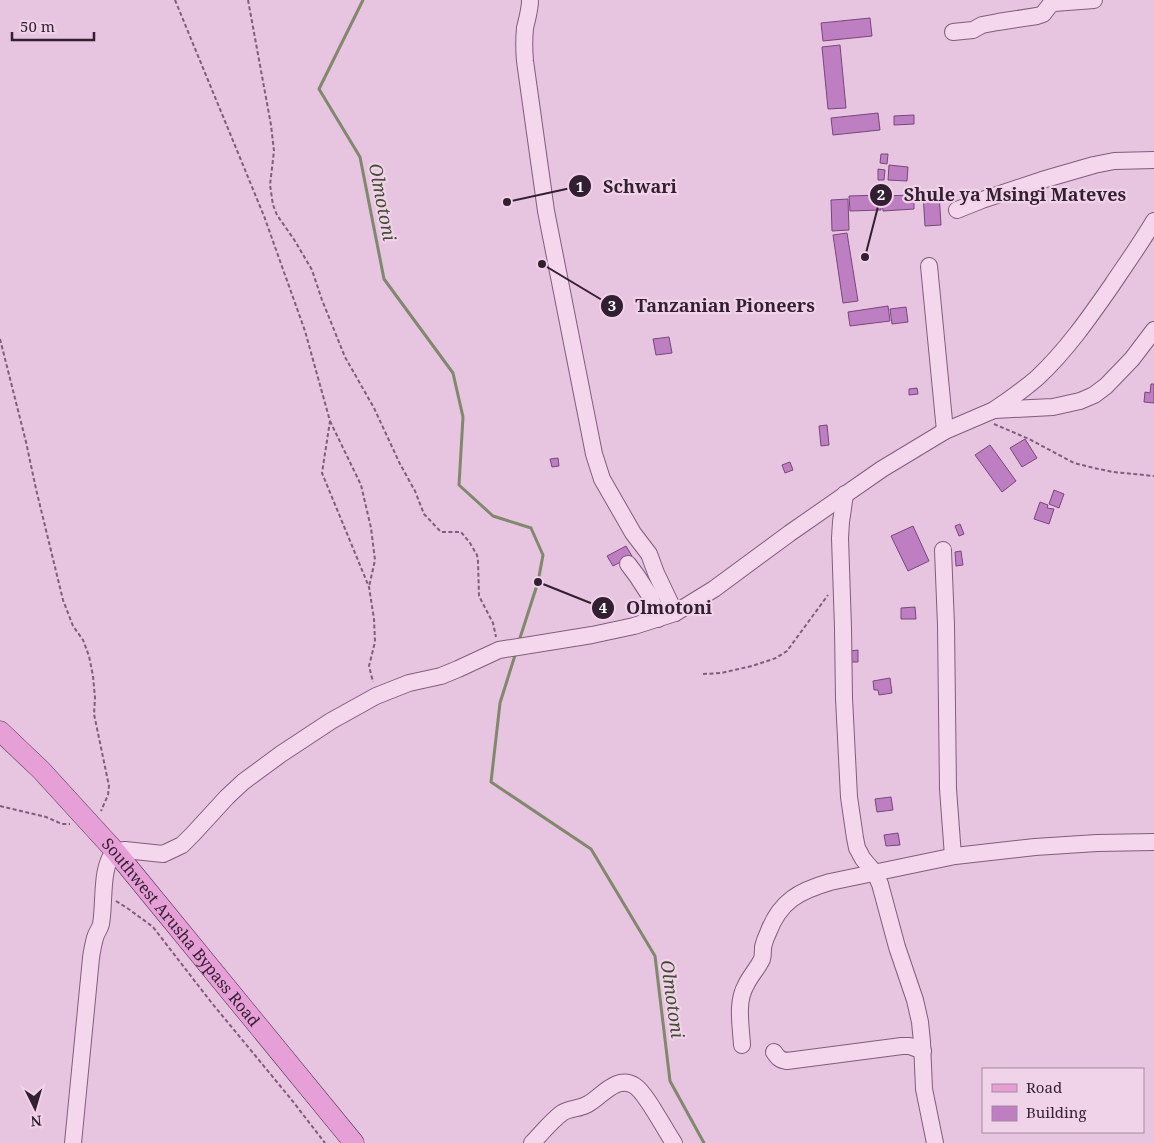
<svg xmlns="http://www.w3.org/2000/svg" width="1154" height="1143" font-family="'Noto Serif',serif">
  <rect width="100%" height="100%" fill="#e7c4df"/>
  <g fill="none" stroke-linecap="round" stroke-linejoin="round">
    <g stroke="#80886e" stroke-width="3">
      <polyline points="363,0 319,89 360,157 384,279 453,373 463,417 459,485 493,516 531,528 543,555 538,582 519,641"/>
      <polyline points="516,652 500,703 491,782 591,849 655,956 670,1081 704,1143"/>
    </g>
  </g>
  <g fill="#bd7fc1" stroke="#78467c">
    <polygon points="870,18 872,36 823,41 821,23"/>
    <polygon points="840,45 846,108 828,109 822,47"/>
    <polygon points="878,113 880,130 833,135 831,118"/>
    <polygon points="914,115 914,124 894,125 894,116"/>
    <polygon points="881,154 888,154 887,164 880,163"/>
    <polygon points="889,165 908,167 907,181 888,180"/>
    <polygon points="878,169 885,170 884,180 878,180"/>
    <polygon points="939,193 941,225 925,226 923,194"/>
    <polygon points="881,195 881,210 850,211 849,196"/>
    <polygon points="914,195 914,209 883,211 882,196"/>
    <polygon points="848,199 849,230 832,231 831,200"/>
    <polygon points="847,233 858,301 843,303 833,235"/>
    <polygon points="888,306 890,321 850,326 848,312"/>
    <polygon points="906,307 908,322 892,324 890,309"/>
    <polygon points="669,337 672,353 656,355 653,339"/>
    <polygon points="1151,384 1154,384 1154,403 1144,402 1145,392 1150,393"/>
    <polygon points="917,388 918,394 909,395 909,389"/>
    <polygon points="827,425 829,445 821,446 819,426"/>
    <polygon points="1025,439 1037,458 1022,467 1010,448"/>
    <polygon points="990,445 1016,481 1002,492 975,455"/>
    <polygon points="558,458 559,466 552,467 550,459"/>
    <polygon points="790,462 793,470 785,473 782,465"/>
    <polygon points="1054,490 1064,494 1059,508 1049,504"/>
    <polygon points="1040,502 1048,505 1047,508 1054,509 1049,524 1034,519"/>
    <polygon points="960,524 964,534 959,536 955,526"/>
    <polygon points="913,526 929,561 908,571 891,536"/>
    <polygon points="626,546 632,556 613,566 607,556"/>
    <polygon points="961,551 963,565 956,566 955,552"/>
    <polygon points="915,607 916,619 901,619 901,608"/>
    <polygon points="858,650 858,662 850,662 850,651"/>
    <polygon points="890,678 892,693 879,695 878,690 874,690 873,681"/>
    <polygon points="891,797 893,810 877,812 875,799"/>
    <polygon points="898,833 900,845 886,846 884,835"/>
  </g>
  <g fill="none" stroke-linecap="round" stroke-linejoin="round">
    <g stroke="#805d7d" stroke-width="18">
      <g id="minor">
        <path d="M530,0c0,10 -3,19 -5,28 -1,11 -1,22 0,33l21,150 48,243 8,25 31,54 16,21 7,19 19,40"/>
        <polyline points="953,32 973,30 982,25 998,22 1037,16 1043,14 1050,5 1054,3 1094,0"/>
        <polyline points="957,210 982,200 1042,180 1094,165 1114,161 1154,160"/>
        <polyline points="929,266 945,431"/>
        <path d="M994,410c15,-10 29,-20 43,-32 29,-27 52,-60 75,-93 14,-21 29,-42 42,-64"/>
        <polyline points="845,494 841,522 840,538 843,628 844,698 849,797 855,838 857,848 863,859 875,873 880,884 897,947 915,1000 920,1022 922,1042 924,1089 935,1143"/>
        <polyline points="943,550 946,625 948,789 953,856"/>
        <polyline points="628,564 637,576 650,596 658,619"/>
        <path d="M742,1045c-1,-19 -6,-43 4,-60 4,-9 12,-17 16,-26 1,-4 1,-7 1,-12 1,-4 3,-10 5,-14 12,-32 31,-42 62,-51l125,-26 80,-9 62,-4 57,-1"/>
        <path d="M774,1052c4,6 6,8 13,9l115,-15h8l13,5"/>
        <path d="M73,1143l18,-185c1,-7 2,-13 4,-20 1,-5 5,-9 6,-14 4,-21 -1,-58 14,-73l10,-1 38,4 19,-9 11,-11 34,-37 16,-15 38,-28 50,-33 45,-25 33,-13 32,-7 17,-7 41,-19 93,-15 42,-9 41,-13 39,-24 76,-56 92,-64 63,-38 49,-21 59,-3 27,-6 14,-6 12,-9 26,-27 22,-29"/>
        <path d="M532,1143c10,-10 19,-22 30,-30 7,-5 18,-4 26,-9 13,-7 29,-30 47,-18 11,7 30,44 39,57"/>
      </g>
    </g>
    <g stroke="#4e314e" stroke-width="21">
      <g id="major">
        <path id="s1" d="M0,731l41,39 74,81 239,292"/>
      </g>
    </g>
    <g stroke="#805d7d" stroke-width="2" stroke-dasharray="4 2.5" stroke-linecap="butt">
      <polyline points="175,0 264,216 305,331 330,421 322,473 369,587 374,619 375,642 369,666 373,682"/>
      <polyline points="248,0 271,125 274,151 270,185 273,205 277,215 295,241 312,270 322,300 345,357 374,408 400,464 415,491 424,514 441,532 461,532 470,543 477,555 478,561 479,596 493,623 496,637"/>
      <polyline points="0,339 26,442 36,489 63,600 73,626 83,640 89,656 93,676 95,698 94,714 109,786 108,795 101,811"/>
      <polyline points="330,421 361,485 371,528 375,560 369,587"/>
      <polyline points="994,424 1029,439 1074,463 1094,468 1113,472 1154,476"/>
      <polyline points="703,674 721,673 752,666 776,658 787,651 828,595"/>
      <polyline points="0,806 46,817 62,824 70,824"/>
      <polyline points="116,901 130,910 153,927 211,1002 291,1099 325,1143"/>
    </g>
    <use href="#minor" stroke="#f4d6ed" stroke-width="16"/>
    <use href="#major" stroke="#e6a0d7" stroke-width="20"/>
  </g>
  <g text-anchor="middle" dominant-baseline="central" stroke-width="4.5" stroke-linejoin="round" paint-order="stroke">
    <g font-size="16" fill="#321f31" stroke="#f0d2e9">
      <text stroke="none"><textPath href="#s1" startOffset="271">Southwest Arusha Bypass Road</textPath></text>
    </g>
    <g font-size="18" font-style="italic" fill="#414f30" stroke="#f0d2e9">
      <text transform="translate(383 202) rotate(79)">Olmotoni</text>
      <text transform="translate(673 999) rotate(82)">Olmotoni</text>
    </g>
  </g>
  <path fill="none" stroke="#321f31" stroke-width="2" d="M507 202L580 186M865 257L881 195M542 264L612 306M538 582L603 608"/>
  <g fill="#321f31" stroke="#f0d2e9" stroke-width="2">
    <circle cx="507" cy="202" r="5"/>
    <circle cx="865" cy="257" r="5"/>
    <circle cx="542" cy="264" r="5"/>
    <circle cx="538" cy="582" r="5"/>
    <circle cx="580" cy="186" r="12"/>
    <circle cx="881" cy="195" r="12"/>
    <circle cx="612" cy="306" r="12"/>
    <circle cx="603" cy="608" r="12"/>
  </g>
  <g font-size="15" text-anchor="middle" font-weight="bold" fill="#fff">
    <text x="580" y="192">1</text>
    <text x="881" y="200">2</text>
    <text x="612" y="311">3</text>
    <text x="603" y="613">4</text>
  </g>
  <g font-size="18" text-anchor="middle" font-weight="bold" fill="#321f31" stroke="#f0d2e9" stroke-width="4.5" stroke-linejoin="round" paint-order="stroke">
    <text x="640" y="193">Schwari</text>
    <text x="1015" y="201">Shule ya Msingi Mateves</text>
    <text x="725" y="312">Tanzanian Pioneers</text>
    <text x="669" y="614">Olmotoni</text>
  </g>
  <rect x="982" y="1068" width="162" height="65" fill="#f0d2e9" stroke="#a48a9f"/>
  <rect x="992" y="1084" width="25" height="8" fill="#e6a0d7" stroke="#a48a9f"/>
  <text x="1026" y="1093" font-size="15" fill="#321f31">Road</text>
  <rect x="992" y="1106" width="25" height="15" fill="#bd7fc1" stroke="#a48a9f"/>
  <text x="1026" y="1118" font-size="15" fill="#321f31">Building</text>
  <g transform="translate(35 1108) rotate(175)" stroke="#f0d2e9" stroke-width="4" paint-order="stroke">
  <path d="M0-4L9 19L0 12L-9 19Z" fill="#321f31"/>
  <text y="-8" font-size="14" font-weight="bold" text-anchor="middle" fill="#321f31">N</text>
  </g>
  <path d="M12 32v8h82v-8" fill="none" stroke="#321f31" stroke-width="2.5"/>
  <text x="20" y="32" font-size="15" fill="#321f31" stroke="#f0d2e9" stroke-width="4" paint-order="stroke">50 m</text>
</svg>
